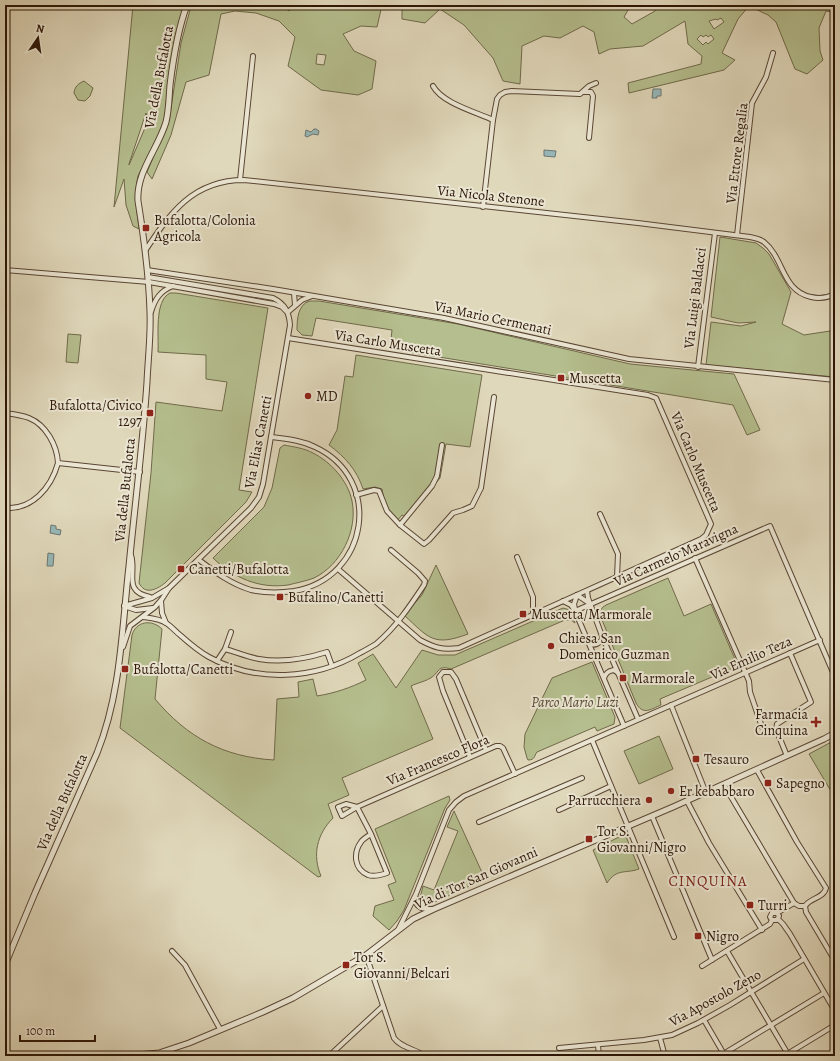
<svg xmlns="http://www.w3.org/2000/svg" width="840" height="1061" font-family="Alegreya,serif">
  <rect width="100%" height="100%" fill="#e0d8bb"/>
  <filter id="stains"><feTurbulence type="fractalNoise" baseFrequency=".005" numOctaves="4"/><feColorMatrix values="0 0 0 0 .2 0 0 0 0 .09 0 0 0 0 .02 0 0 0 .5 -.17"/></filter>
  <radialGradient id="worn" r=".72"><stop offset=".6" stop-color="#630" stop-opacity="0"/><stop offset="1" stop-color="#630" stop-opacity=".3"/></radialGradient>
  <g fill="#b5be8e" stroke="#706a4a" fill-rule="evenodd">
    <path d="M133,5h51l-9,32 -9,66 -1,17 -5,12 -22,44c-4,18 -1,36 1,53l-6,-3 -7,-21 -2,-26 -10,28zM146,113l2,8 -19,44v-1z"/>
    <path d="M193,5h88l8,6 6,-6h21l1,1 2,-1h63l-5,22 -16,-1 -18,8 11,17 22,10 -4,28 -14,6 -37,-5 -33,-24 7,-29 -16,-16 -23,-8 -21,-2 -14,3 -12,61 -23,7 -15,53 -19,44 -5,-7 18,-42 6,-22 10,-65 9,-33zM317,54l9,1 -2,10 -8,-1z"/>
    <path d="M393,5h238l-7,12 8,7 23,-13 1,-6h179v8l-9,-2 -7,17 1,23 3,9 -16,14 -12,-5 -19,-47 -8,-7 -19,-9 -11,13 -16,34 13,7 -11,10 -95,23 -1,-10 73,-19 1,-8 -14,-12 -3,-23 -42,25 -33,3 -11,5 -5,-22 -11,-6 -23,12 -16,-2 -22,10 -2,38 -17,-3 -10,-23 -29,-33 -24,-16 -15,14 -23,-4v-11zM721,18l3,4 -10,7 -5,-8 7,-2 1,1zM701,35l2,2 3,-2 2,2 3,-2 3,4 -6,5 -2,-2 -3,3 -6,-6z"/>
    <path d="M84,81l9,7 -3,8 -5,5 -7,-1 -4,-7c1,-7 4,-9 10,-12z"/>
    <polygon points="720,237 756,243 763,248 769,254 791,292 782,324 804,335 830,331 835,336 835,377 706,365 711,322 741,326 756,322 738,323 711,317"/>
    <path d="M170,293h6l92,15 -29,182 13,2 -6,10 -81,81c-9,7 -20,12 -26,0l12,-110 5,-71 66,9 5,-29 -21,-3v-24l-48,-3c1,-16 -4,-51 12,-59z"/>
    <path d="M310,301h9l139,23 172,40 104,10 26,56 -13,5 -14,-30 -343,-56 2,-19 -76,-12 -4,18 -10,-1 -5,-5c0,-11 1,-26 13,-29z"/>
    <polygon points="68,334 81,335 78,363 66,362"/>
    <path d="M356,355l126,20 -12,72 -24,-3 -6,34 -33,40 -5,-3 -5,6 -11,-11 -4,-21 -7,-2 -12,2c-6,-19 -18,-32 -34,-44l8,-15 8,-54 8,1z"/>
    <path d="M284,445c10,2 20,3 29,8 18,9 35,28 39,48 6,29 -11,64 -38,77 -8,3 -18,5 -26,7 -29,4 -54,-7 -75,-27l51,-51 8,-19 8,-40z"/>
    <path d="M436,565l32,69c-35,13 -39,4 -64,-19l18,-20z"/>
    <path d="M668,578l16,38 27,-12 27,62 -78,33 1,6c-10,4 -18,11 -25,-2l-36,-88c0,-5 1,-7 6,-10z"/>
    <path d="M563,608l7,2 5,13 -4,-3h-6l-114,49c-13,-4 -11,2 -19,8 -5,4 -15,6 -21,9l22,53 -91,39 7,17 -21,9 5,14c-16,16 -21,37 -12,58l-3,1 -198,-149 12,-93c4,-14 20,-16 30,-6l-7,70c32,38 68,58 119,61l3,-61 22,-2 -1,-15 15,-3 4,17c18,-3 33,-8 49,-16l-8,-17 15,-9 23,34 26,-38 16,5h17z"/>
    <path d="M592,662l23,55 -1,7 -17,7 -2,-4 -58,25c-3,4 -2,8 -9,8l-1,-2 -3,-11 1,-13 27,-56z"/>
    <polygon points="659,736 673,769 639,784 624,751"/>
    <polygon points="835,740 835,798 809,754"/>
    <polygon points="449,796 450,800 445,808 404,910 397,921 389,930 373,916 375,906 394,900 388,885 396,882 375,829"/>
    <polygon points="454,811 485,879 424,907 420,904 419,902 423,886 434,890 458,831 447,827"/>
    <path d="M625,834l14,35c-14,5 -22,-1 -32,14l-14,-33z"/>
  </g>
  <g fill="#96b8b9" stroke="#6c7772">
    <polygon points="653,89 661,89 661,96 657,96 657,98 652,98"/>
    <polygon points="314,129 316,129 319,131 318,135 313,134 307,137 305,136 306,130 311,132"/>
    <polygon points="544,150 556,151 555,157 544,156"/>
    <polygon points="51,525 56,526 56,529 61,530 60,535 50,533"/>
    <polygon points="48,553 54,554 53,566 47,566"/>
  </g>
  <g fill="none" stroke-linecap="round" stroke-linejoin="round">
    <polyline stroke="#6c7772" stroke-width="1.5" points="409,1053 413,1056"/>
    <g stroke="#594634" stroke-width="6">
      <g id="minor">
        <path d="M433,86c9,17 43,26 60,34"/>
        <polyline points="584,92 591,92 593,96 589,138"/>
        <polyline points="240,180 253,56"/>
        <polyline points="483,207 493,120 497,99 500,95 505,92 512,91 580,94 589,86 596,83"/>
        <polyline points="737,235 752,103 766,77 773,53"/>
        <path d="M145,251c25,-38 48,-71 99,-71l394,43 112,14c5,1 10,2 14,5 20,16 18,49 47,55 9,2 16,1 24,-3"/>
        <polyline points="5,270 149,282 274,304 282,307 286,311"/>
        <polyline points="147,270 273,289 444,318 629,359 835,380"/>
        <polyline points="294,293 295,305"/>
        <path d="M151,312c4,-13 9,-21 22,-26"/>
        <polyline points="288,312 302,300 312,296"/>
        <path d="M288,338l360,57 8,3 55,126 -5,11 -5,4 -242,109c-17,2 -24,0 -39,-8l-82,-71"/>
        <polyline points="698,367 715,233"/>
        <path d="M5,413c8,1 17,2 24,5 17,7 28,27 29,45l82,9"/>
        <polyline points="356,495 374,490 379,491 387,511 400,525 424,544 429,540 453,513 463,510 472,506 481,488 494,397"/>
        <path d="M5,508c27,2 46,-20 53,-45"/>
        <polyline points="600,514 618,554 617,577"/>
        <polyline points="400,525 432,486 437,476 442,445"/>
        <path d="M131,555c6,18 -9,36 19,42"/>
        <polyline points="517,557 533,597 533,615"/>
        <polyline points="695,558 749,681 750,692 762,727"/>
        <path d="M199,560c16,12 32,24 52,30 14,3 29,3 43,1 75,-13 90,-112 21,-144 -14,-7 -29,-8 -44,-10"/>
        <polyline points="587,591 588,598 602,636 638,719"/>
        <polyline points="577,595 589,603"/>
        <polyline points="161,601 162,613 166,623"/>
        <polyline points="563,601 571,605 575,611 624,726"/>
        <path d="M124,606l28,-8 17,-10 82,-80 8,-11 4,-13 27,-159c-1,-13 -5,-21 -17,-27l-125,-21"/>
        <polyline points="124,606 136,610 153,608"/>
        <polyline points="575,609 574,604 577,595"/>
        <polyline points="575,611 770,526 835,677"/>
        <path d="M143,617c7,1 17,2 23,6 5,3 9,8 14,12 9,8 18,16 29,22 47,26 106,23 151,-4 6,-3 11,-6 16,-9 20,-17 34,-38 48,-59l1,-4 -7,-8 -27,-23"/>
        <path d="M590,644c6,2 9,-1 13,-5"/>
        <polyline points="123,647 130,626 155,607 162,599 169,588"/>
        <path d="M225,649c11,3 22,8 34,10 23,4 46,0 68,-7l5,14"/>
        <polyline points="217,661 225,649 231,632"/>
        <path d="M604,678c2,-5 4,-7 10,-8l4,3"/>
        <polyline points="671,705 706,793"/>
        <polyline points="592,740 674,937"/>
        <polyline points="787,756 776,729 777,724 811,702 790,653"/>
        <polyline points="470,757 443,691 439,677 443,672 451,672 456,679 486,750"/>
        <path d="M757,770l40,72 29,46c-2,10 -16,10 -21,18"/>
        <polyline points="724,785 794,903 799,906 805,906"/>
        <polyline points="687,801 709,843 762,930"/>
        <polyline points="559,810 611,786"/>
        <polyline points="652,816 712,960"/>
        <polyline points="479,822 582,778"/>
        <path d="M371,834c-3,2 -8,5 -10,8 -8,11 -7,27 7,33 6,2 13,0 19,-2l-16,-39 -14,-27 -11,-3 -8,3 4,9 15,-9 139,-61h4l3,2 12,26"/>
        <path d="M416,898c-1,11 8,11 17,11"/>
        <polyline points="805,906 806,912 835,961"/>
        <polyline points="778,919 783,924 790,934 835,1011"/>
        <polyline points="772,920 770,917 772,913 777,913 794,903"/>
        <polyline points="398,930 416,894 449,810 456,802 464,796 820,640"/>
        <polyline points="172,951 185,965 220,1029"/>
        <polyline points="727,951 789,1056"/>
        <path d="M366,955l28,83c7,10 22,11 31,18"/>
        <polyline points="702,966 770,924 772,920 777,920 779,916 777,913"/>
        <polyline points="704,1020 725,1056"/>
        <polyline points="660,1038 665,1056"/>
        <polyline points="598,1045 599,1056"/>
        <polyline points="559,1048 644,1040 672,1035 698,1023 730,1005 804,959"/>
        <polyline points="329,1056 383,1006"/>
        <polyline points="720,1056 824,993"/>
        <polyline points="784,1056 835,1025"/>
      </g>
    </g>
    <g stroke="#594634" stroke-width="7">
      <g id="tertiary">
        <path d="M5,965l30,-72 62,-140c24,-59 25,-125 32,-187 6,-62 14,-123 18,-184 1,-23 4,-47 3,-70 -1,-37 -6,-74 -12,-111 -2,-29 20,-52 28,-79 3,-12 3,-25 4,-37 3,-25 8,-56 17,-80"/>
        <polyline points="87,1056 137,1055 159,1053 189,1043 263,1012 293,998 366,955 413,919 434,909 673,807 824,739 835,733"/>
      </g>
    </g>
    <use href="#minor" stroke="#ebe6d3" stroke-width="4"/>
    <use href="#tertiary" stroke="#ebe6d3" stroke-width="5"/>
  </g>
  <g fill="#8f2418" stroke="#ebe6d3" stroke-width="1.5">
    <rect x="142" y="224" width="8" height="8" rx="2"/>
    <rect x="557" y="374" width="8" height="8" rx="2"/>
    <circle cx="308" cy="396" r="4"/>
    <rect x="146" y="409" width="8" height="8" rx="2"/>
    <rect x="177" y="565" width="8" height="8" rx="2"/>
    <rect x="276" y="593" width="8" height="8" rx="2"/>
    <rect x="519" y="610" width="8" height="8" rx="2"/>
    <circle cx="551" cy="646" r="4"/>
    <rect x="121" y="665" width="8" height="8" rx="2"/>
    <rect x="619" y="674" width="8" height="8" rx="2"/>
    <path d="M814 716h4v4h4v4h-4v4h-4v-4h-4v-4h4z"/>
    <rect x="692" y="755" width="8" height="8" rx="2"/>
    <rect x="764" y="779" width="8" height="8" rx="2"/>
    <circle cx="671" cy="791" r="4"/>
    <circle cx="649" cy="800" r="4"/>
    <rect x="585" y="835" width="8" height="8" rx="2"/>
    <rect x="746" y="901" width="8" height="8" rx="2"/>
    <rect x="694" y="932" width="8" height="8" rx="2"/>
    <rect x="342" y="961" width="8" height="8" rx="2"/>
  </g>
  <g text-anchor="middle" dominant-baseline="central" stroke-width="4" stroke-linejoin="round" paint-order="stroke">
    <g font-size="14" fill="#2c1607" stroke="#ebe6d3">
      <text transform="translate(159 77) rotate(-79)">Via della Bufalotta</text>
      <text transform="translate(737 153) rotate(-83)">Via Ettore Regalia</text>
      <text transform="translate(491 196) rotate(6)">Via Nicola Stenone</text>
      <text transform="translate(695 298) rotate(-83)">Via Luigi Baldacci</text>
      <text transform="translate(493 318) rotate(12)">Via Mario Cermenati</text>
      <text transform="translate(388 343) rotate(9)">Via Carlo Muscetta</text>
      <text transform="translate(258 442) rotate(-79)">Via Elias Canetti</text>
      <text transform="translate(696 462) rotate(67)">Via Carlo Muscetta</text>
      <text transform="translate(125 490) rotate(-84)">Via della Bufalotta</text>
      <text transform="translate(676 555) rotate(-24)">Via Carmelo Maravigna</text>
      <text transform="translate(751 658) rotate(-24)">Via Emilio Teza</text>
      <text transform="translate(438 760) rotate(-23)">Via Francesco Flora</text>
      <text transform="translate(62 802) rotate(-66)">Via della Bufalotta</text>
      <text transform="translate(476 878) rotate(-24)">Via di Tor San Giovanni</text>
      <text transform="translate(715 998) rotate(-29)">Via Apostolo Zeno</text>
    </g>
    <g font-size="14" fill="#2c1607" stroke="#ebe6d3" text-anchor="start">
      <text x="154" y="220">Bufalotta/Colonia<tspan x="154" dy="16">Agricola</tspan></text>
      <text x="569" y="378">Muscetta</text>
      <text x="316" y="396">MD</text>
      <text x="142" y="405" text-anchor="end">Bufalotta/Civico<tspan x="142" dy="16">1297</tspan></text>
      <text x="189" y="569">Canetti/Bufalotta</text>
      <text x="288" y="597">Bufalino/Canetti</text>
      <text x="531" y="614">Muscetta/Marmorale</text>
      <text x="559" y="638">Chiesa San<tspan x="559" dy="16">Domenico Guzman</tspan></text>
      <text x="133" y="669">Bufalotta/Canetti</text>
      <text x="631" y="678">Marmorale</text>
      <text x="808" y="714" text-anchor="end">Farmacia<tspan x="808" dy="16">Cinquina</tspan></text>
      <text x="704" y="759">Tesauro</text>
      <text x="776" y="783">Sapegno</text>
      <text x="679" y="791">Er kebabbaro</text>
      <text x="641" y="800" text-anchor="end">Parrucchiera</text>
      <text x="597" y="831">Tor S.<tspan x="597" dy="16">Giovanni/Nigro</tspan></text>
      <text x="758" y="905">Turri</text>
      <text x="706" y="936">Nigro</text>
      <text x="354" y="957">Tor S.<tspan x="354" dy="16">Giovanni/Belcari</tspan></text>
    </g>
    <g font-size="14" font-style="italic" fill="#554830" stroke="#ebe6d3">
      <text x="575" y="702">Parco Mario Luzi</text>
    </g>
    <g font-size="15" letter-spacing="1" fill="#7a1f14" stroke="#ebe6d3">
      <text x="708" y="881">CINQUINA</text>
    </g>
  </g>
  <rect width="840" height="1061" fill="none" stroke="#e0d8bb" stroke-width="20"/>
  <rect x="6" y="6" width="828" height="1049" fill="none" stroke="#2c1607" stroke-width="2"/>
  <rect x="10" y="10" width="820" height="1041" fill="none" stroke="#2c1607"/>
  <g transform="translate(38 38) rotate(13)" stroke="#ebe6d3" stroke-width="3" paint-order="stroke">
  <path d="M0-3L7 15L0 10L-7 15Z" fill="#2c1607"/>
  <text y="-6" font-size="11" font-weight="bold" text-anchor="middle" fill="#2c1607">N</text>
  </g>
  <path d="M20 1035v6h75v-6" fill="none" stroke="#2c1607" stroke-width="2"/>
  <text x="26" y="1035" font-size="12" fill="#2c1607" stroke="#ebe6d3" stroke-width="3" paint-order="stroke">100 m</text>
  <rect width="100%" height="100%" filter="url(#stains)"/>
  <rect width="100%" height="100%" fill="url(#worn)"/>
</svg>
